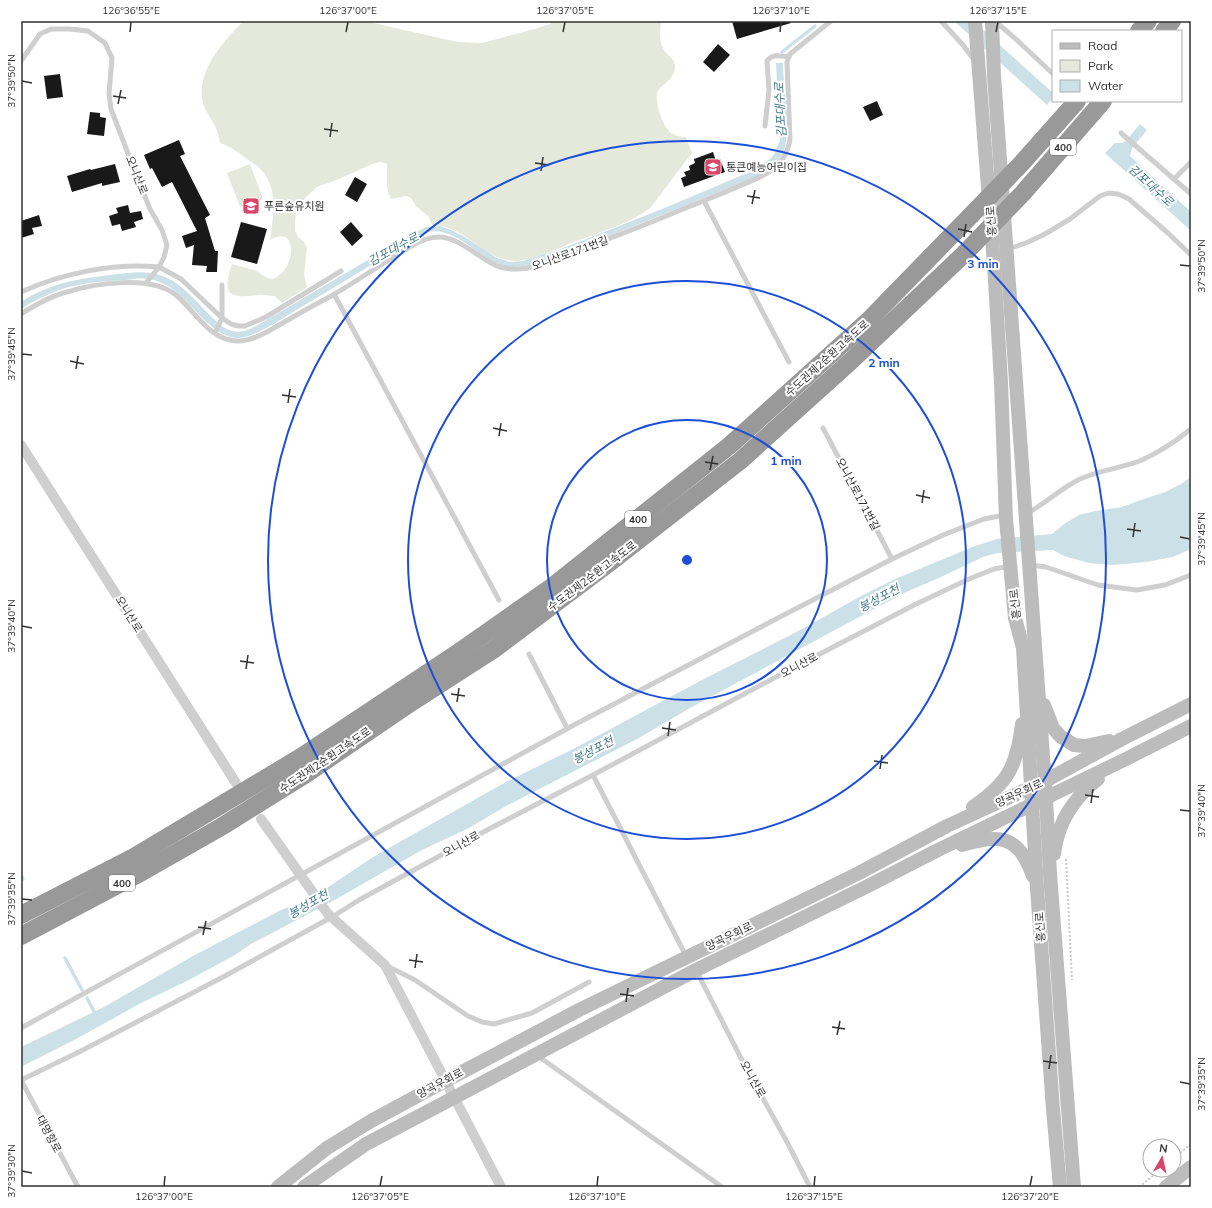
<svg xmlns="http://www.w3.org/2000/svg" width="1212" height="1208" font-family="Mulish,'Noto Sans KR',sans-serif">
  <rect width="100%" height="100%" fill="#fff"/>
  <g fill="#e4e9dc">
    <path d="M244,21h121l70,16 23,5 24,1 56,-15 12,-4 5,-3h106c-1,9 -2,19 2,27 3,7 12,10 12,18 0,16 -16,18 -18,28 -2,10 6,33 14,39 5,3 10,4 15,4l6,16 -41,54c-17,15 -53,26 -75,34 -17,7 -34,16 -52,19 -8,2 -16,1 -24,-2 -25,-9 -39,-33 -68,-33l-3,-8 -13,-11 -5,-8 -5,-2 -15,3c-6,-11 -4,-23 -4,-35l-6,-2 -9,2 -33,15 -22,8 -13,12 -8,12 -1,10v10l4,7 5,4 3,6 -3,27 3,12 -25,16 -7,-7c-5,0 -11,-2 -16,-1 -8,1 -29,4 -31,-6 -2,-8 2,-18 4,-25l25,7 10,7 6,1c5,-3 9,-5 12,-10 10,-14 9,-43 -15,-29 3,-21 8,-48 -6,-67 -4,-6 -11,-10 -17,-14 -9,-7 -16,-12 -27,-16 -1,-5 -2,-10 -4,-15 -3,-7 -9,-14 -12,-22 -11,-31 19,-65 40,-85z"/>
    <polygon points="250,164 263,199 240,207 227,173"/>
  </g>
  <g fill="#cbe1e7">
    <polygon points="954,21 973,21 1053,93 1053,98 1047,105"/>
    <path d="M776,63h7c0,21 9,76 -1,93 -5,7 -12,13 -20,18 -17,9 -35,15 -53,22 -30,12 -60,24 -90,36 -18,7 -36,14 -54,21 -16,6 -33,14 -52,14 -31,-1 -54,-42 -85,-35 -4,1 -9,4 -13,6 -39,24 -78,48 -117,71 -15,9 -44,29 -60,29 -27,-1 -46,-36 -67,-50 -6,-4 -14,-8 -22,-9 -8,-1 -16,0 -24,1 -22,1 -45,3 -66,10 -13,5 -26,11 -38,19v-7c10,-7 21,-12 33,-16 20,-7 42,-9 63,-12 11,-1 23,-3 33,-1 9,1 16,4 23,8 19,12 32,32 50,46 14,8 21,5 35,-2l147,-87 21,-11 14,-1 11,4 12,6 34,22 13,4 13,-1 38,-12 106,-42 85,-36 18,-12 5,-6 5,-13z"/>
    <polygon points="1140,124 1147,130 1132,148 1130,156 1191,212 1191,231 1105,153 1115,143 1122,143 1126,141"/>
    <polygon points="1191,477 1191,549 1173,557 1147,562 1112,565 1089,563 1064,556 1053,550 997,553 983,557 941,577 904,593 690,708 639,738 506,806 469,828 422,850 331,902 251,944 235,955 187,981 141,1003 76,1039 21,1067 21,1047 104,1007 193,956 283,909 296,905 324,890 373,857 506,782 577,747 698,682 804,628 861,596 895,579 975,546 997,539 1052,534 1064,524 1079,515 1095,511 1122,507 1138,501 1165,492 1181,484"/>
  </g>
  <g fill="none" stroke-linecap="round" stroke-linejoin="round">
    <g stroke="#cbe1e7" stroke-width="3.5">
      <polyline points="782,52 815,26"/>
      <polyline points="21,875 23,879"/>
      <polyline points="65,958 82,990"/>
      <polyline points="87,998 96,1015"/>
    </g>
  </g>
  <g fill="#191919">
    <polygon points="732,21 790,21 791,23 737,39"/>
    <polygon points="718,44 730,55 714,72 703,62"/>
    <polygon points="60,74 63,97 47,99 44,76"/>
    <polygon points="877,101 883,115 870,121 863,107"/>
    <polygon points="90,112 100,113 100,117 106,118 104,136 87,134"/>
    <polygon points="179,140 185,154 180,156 210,215 205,218 215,251 218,251 217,272 206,272 207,266 192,265 194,245 186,248 182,236 197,231 172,182 162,187 152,168 150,169 144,155"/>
    <polygon points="713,152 716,161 720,159 725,172 684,187 681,178 686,176 684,172 690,170 689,166 695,163 694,159"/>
    <polygon points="115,164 120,182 102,186 102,183 72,192 67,176 90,169 91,170"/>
    <polygon points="355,177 367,184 357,202 345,195"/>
    <polygon points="128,205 130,213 141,211 143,219 134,222 136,227 122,231 120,224 112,226 109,216 118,213 116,208"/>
    <polygon points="39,215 42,226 32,228 34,234 21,238 21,221"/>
    <polygon points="241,222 267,229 257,264 231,257"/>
    <polygon points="351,222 363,236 352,246 340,232"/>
  </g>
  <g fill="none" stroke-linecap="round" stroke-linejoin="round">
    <g stroke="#c9c9c9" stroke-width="2" stroke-dasharray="2 2" stroke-linecap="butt">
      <polyline points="1066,859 1072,980"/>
      <polyline points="1174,1158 1191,1144"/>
      <polyline points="1139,1187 1160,1170"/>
    </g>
    <g stroke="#cfcfcf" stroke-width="5">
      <polyline points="941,21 963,45 974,60"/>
      <polyline points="995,21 1018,41 1053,74"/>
      <path d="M21,61l19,-27 11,-5h19l18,2 17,12 7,15 -3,36 2,15 28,73 11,27 12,21 5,15 -3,12 -5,10c-47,-4 -96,6 -138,25"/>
      <path d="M765,126l4,-36 -2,-29c6,-8 14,-5 22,-4"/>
      <polyline points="1121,133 1191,194"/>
      <polyline points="1174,179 1191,162"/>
      <polyline points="704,201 789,362"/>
      <polyline points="1008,249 1026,243 1045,234 1070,219 1100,196 1108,193 1118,194 1129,199 1169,234 1191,255"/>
      <polyline points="146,283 159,267 181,279 222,318 231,324 238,326 245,326 266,317 341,271"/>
      <polyline points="334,294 499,600"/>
      <path d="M21,314c14,-9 30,-18 46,-22 29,-9 84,-17 109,3 19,16 34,46 62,46 17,0 35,-13 50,-21 15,-9 30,-17 45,-25 27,-16 53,-34 80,-50 8,-4 16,-8 26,-8 19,0 39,20 56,28 6,3 13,4 20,4 18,1 36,-9 53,-15 38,-14 77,-29 115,-45 18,-7 36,-14 54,-22 12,-5 24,-9 35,-17 11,-8 15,-17 18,-30l-3,-78 3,-8 41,-33"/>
      <polyline points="215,333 222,318 222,285"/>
      <polyline points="823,428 892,559"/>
      <path d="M1026,514c19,-10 35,-26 54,-35 20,-9 42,-11 62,-19 18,-8 34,-19 49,-31"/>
      <polyline points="1031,565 1046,567 1098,585 1137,590 1165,585 1191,575"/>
      <polyline points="529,654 567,728"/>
      <polyline points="593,775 686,956"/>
      <polyline points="387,966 415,980 468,1016 482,1022 494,1024 532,1013 589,982"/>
      <polyline points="696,970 744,1064 787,1142 810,1187"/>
      <polyline points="21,1028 574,725 778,618 892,559 943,535 984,519 1005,515"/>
      <polyline points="538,1056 722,1187"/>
      <polyline points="21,1080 79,1052 223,977 332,917 359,900 489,829 593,775 791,669 914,605 969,579 994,569 1010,566"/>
      <polyline points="21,1080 78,1187"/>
    </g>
    <g stroke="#cfcfcf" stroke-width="10">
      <polyline points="21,445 236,783"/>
      <polyline points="261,819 328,914 385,965 501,1187"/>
    </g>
    <g stroke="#bcbcbc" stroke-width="14">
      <polyline points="975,21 994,264 1001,382 1006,519 1015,618 1023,648 1037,888 1053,1109 1060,1187"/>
      <polyline points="992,21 994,76 1046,798 1050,874 1074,1187"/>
      <polyline points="1044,705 1053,728 1060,736 1074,745 1085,746 1109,741"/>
      <path d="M973,807c35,-24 44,-41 49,-83"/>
      <path d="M962,845c11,-3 23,-7 34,-6 21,0 31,20 37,37"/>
      <path d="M1054,854c1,-7 2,-13 4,-19 6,-22 22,-42 40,-56"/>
      <polyline points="278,1187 327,1148 371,1121 445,1081 579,1010 857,874 947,826 1045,781 1122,739 1191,704"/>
      <polyline points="304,1187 366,1144 696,970 866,887 938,850 1122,761 1191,726"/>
      <polyline points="1166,1187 1191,1167"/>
    </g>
    <g stroke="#999" stroke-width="18">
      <polyline points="1139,31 1148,21"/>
      <polyline points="1164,31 1172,21"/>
      <polyline points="21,915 134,857 301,757 456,654 553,586 729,446 868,321 1021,164 1077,101"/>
      <polyline points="21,936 142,872 221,827 306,774 406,706 493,650 613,560 740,461 852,360 963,255 1023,193 1103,101"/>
    </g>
  </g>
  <path fill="none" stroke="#323232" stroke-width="1.5" d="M130,32l1,-10M346,32l2,-10M563,32l2,-10M780,32l1,-10M996,32l2,-10M22,81l10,2M113,96l13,2M118,104l3,-14M324,129l14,2M330,137l2,-14M535,163l14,2M541,171l2,-14M747,196l13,2M752,204l3,-14M958,229l14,3M964,237l2,-13M1180,265l10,1M22,354l10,1M70,361l14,3M76,369l2,-13M282,395l14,2M288,403l2,-14M493,428l14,3M499,436l2,-13M705,462l13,2M710,470l3,-14M916,495l14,3M922,503l2,-13M1127,529l14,2M1133,537l2,-14M1180,537l10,2M22,626l10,2M240,661l14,2M246,669l2,-14M451,694l14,2M457,702l2,-14M662,728l14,2M668,736l2,-14M874,761l14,2M880,769l2,-14M1085,795l14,2M1091,803l2,-14M1180,810l10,1M22,899l10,1M198,927l13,2M203,935l3,-14M409,960l14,2M415,968l2,-14M620,994l14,2M626,1002l2,-14M832,1027l13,2M837,1035l3,-14M1043,1061l14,2M1049,1069l2,-14M1180,1082l10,2M22,1171l10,2M164,1186l1,-10M380,1186l2,-10M597,1186l1,-10M814,1186l1,-10M1030,1186l2,-10"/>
  <g fill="none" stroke="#1d4ed8" stroke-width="2">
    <circle cx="687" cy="560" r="140"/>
    <circle cx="687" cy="560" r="279"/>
    <circle cx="687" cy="560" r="419"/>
  </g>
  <defs>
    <g id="school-square" transform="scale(0.9)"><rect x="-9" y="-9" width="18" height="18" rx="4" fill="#d8466a" stroke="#fff"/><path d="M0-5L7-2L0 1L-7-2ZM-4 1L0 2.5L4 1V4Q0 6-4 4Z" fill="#fff"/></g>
  </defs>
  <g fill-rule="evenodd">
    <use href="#school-square" x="713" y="167"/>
    <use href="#school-square" x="251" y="206"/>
  </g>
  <g text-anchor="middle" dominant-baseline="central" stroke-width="4" stroke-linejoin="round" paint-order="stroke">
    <g fill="#fff" stroke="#707070" stroke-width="1">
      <rect x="1050" y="139" width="26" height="16" rx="3"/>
      <rect x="625" y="511" width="26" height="16" rx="3"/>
      <rect x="109" y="875" width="26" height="16" rx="3"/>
    </g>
    <g font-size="10" font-weight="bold" fill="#323232">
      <text x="1063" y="147">400</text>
      <text x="638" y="519">400</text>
      <text x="122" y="883">400</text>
    </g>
    <g font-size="11" fill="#323232" stroke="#fff" text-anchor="start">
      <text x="726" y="167">통큰예능어린이집</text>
      <text x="264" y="206">푸른숲유치원</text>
    </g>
    <g font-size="11" fill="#323232" stroke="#fff">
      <text transform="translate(137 175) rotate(68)">오니산로</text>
      <text transform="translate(991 221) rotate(-94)">흥신로</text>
      <text transform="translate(570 253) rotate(-20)">오니산로171번길</text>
      <text transform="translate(827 358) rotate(-42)">수도권제2순환고속도로</text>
      <text transform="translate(858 494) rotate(62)">오니산로171번길</text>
      <text transform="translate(592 576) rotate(-37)">수도권제2순환고속도로</text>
      <text transform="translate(1015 604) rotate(-96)">흥신로</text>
      <text transform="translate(129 614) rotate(58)">오니산로</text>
      <text transform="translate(799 665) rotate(-28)">오니산로</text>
      <text transform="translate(325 760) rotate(-34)">수도권제2순환고속도로</text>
      <text transform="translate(1019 793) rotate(-25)">양곡우회로</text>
      <text transform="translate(461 844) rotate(-29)">오니산로</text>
      <text transform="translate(1040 927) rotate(-94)">흥신로</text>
      <text transform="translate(729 936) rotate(-26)">양곡우회로</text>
      <text transform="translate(753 1079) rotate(61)">오니산로</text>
      <text transform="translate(440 1083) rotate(-28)">양곡우회로</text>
      <text transform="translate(49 1134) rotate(62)">대명항로</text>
    </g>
    <g font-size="12" font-style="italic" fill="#437a89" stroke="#fff">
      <text transform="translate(780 110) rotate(-93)">김포대수로</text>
      <text transform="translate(1151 185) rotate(42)">김포대수로</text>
      <text transform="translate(393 249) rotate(-29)">김포대수로</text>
      <text transform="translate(879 598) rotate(-28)">봉성포천</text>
      <text transform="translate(593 750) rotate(-28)">봉성포천</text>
      <text transform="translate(308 904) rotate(-30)">봉성포천</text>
    </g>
  </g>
  <circle cx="687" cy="560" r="6" fill="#1d4ed8" stroke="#fff" stroke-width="2"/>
  <g font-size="12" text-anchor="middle" font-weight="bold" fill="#1d4ed8" stroke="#fff" stroke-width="4" stroke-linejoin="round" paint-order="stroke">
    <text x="983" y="268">3 min</text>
    <text x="884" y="367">2 min</text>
    <text x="786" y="465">1 min</text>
  </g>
  <rect width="1212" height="1208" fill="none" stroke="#ffffff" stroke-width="44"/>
  <rect x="1052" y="30" width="130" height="72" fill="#ffffff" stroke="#adadad"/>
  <rect x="1060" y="43" width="20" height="6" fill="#bcbcbc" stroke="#adadad"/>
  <text x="1088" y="50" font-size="12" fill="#323232">Road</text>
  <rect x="1060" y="60" width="20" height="12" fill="#e4e9dc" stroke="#adadad"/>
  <text x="1088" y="70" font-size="12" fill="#323232">Park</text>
  <rect x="1060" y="80" width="20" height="12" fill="#cbe1e7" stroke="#adadad"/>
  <text x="1088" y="90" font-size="12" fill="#323232">Water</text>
  <g transform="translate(1162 1158) rotate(9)"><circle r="19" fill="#ffffff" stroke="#adadad"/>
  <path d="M0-3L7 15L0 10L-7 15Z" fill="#d8466a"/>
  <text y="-6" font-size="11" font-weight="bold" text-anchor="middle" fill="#323232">N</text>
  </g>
  <rect x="22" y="22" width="1168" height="1164" fill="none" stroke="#323232" stroke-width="1.5"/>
  <g font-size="10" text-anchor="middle" fill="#323232">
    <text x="131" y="14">126°36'55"E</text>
    <text x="348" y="14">126°37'00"E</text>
    <text x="565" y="14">126°37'05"E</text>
    <text x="781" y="14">126°37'10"E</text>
    <text x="998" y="14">126°37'15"E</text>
    <text transform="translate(11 81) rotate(-90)" y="4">37°39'50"N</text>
    <text transform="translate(1201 266) rotate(-90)" y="4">37°39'50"N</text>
    <text transform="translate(11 354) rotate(-90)" y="4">37°39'45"N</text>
    <text transform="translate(1201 539) rotate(-90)" y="4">37°39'45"N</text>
    <text transform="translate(11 626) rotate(-90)" y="4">37°39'40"N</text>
    <text transform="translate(1201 811) rotate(-90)" y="4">37°39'40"N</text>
    <text transform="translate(11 899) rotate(-90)" y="4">37°39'35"N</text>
    <text transform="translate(1201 1084) rotate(-90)" y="4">37°39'35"N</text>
    <text transform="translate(11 1171) rotate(-90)" y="4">37°39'30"N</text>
    <text x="164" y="1200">126°37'00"E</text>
    <text x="380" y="1200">126°37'05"E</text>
    <text x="597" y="1200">126°37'10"E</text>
    <text x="814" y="1200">126°37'15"E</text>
    <text x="1030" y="1200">126°37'20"E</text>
  </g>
</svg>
